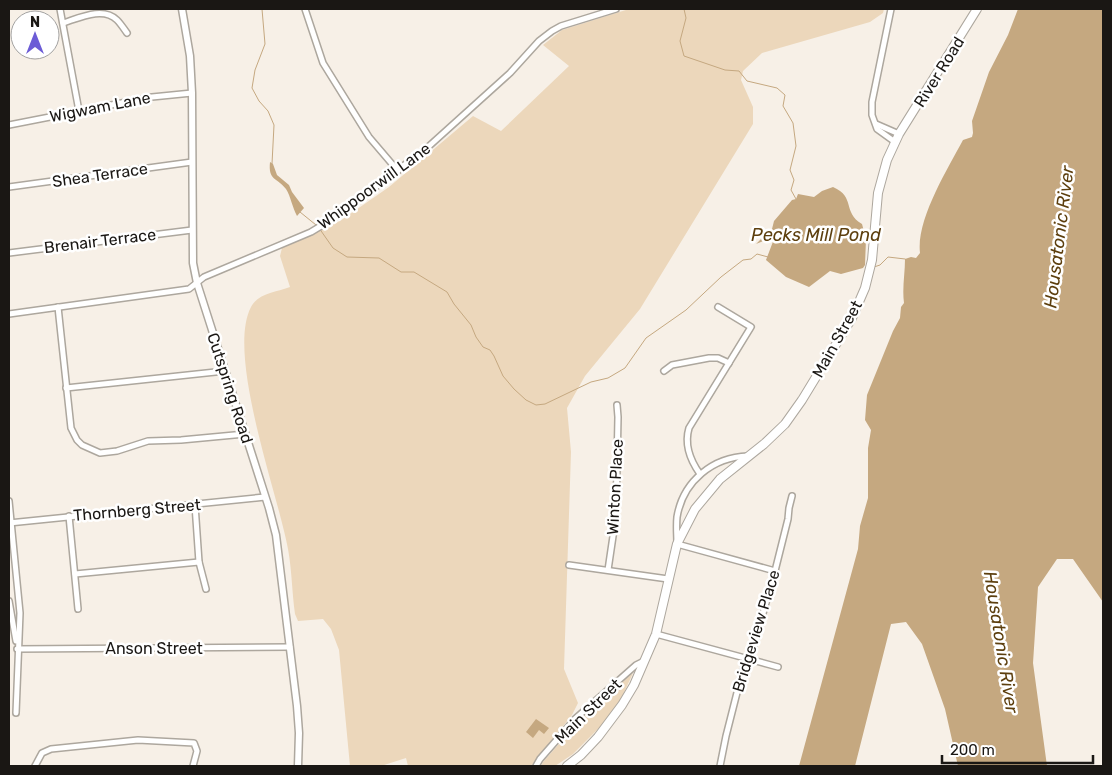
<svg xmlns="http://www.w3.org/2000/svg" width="1112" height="775" font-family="Rubik,sans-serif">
  <rect width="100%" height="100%" fill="#f7f0e7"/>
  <g fill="#ecd7bb">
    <path d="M629,9h255l-1,4 -13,9 -108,31 -19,18 -2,9 12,27v17l-113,185 -55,67 -18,32 4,44 -7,217 14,34 -6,12 -41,51h-123l-2,-8 -25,8h-31l-11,-116 -8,-21 -8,-10 -25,2 -3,-7c-3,-21 -3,-43 -7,-65 -10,-55 -62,-194 -37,-242 7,-14 26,-15 39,-20l-10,-31 2,-8 58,-27 49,-34 84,-71 28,15 68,-65 -26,-21 19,-15z"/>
    <polygon points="633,673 621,699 601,726 573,754 555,766 541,766 543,762 589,710"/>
  </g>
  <g fill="#c5a880">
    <path d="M1018,9h85v593l-30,-43h-16l-19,28 -5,76 14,103h-89l-13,-57 -23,-65 -16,-22 -15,2 -36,142h-56l59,-217 2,-23 8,-28v-50l3,-18 -6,-10 2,-25 26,-64 7,-13 1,-11 3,-4c-2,-15 1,-29 1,-44l6,-2 5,1 4,-5c-4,-33 27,-83 43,-113l9,-3 1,-4 -1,-12 17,-49 19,-37z"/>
    <path d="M270,162l3,2 4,11 12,10 3,7 12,16 -7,8c-5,-9 -6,-19 -11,-27 -9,-12 -18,-8 -16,-27z"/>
    <path d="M833,187c23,10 9,25 29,37l4,15 -1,26 -2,3 -22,6 -11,-3 -21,16 -23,-10 -20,-17 8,-21h-6l-12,5 6,-6 9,-5 3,-12 18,-21 4,-1 2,-5 16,3 8,-6z"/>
    <polygon points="536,719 549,728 544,734 539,730 533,738 526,732"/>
  </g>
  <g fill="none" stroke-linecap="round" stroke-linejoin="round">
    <g stroke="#c5a880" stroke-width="1">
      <polyline points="262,9 265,44 255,70 252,88 259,101 268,111 274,125 272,164"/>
      <polyline points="684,9 686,18 680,41 684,56 725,70 739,71 747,81 777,88 785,95 783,106 793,123 796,146 790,170 794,180 791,190 796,199"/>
      <polyline points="300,212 316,225"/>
      <polyline points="319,228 333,248 347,257 379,258 401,272 414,272 447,292 454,304 471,325 476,337 483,347 490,350 494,356 503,376 514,389 526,400 536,405 545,404 591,382 608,378 625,368 646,338 686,310 721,277 743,260 751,259 757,254 768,257"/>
      <polyline points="874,267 880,265 888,257 905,259"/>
    </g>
    <g stroke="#ada79e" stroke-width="8">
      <g id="minor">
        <polyline points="60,9 79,111"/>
        <polyline points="305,9 323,63 369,137 398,171"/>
        <polyline points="891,9 872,102 872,115 877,129 895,142"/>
        <path d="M63,23c16,-5 40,-17 54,-3 4,4 7,9 10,13"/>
        <polyline points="876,124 899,134"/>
        <polyline points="9,125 152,97 192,93"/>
        <polyline points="9,187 192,162"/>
        <polyline points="9,253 192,230"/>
        <polyline points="58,307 71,428 77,440 82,445 100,453 117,451 148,441 181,440 245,434"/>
        <polyline points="9,314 189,289 204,277 311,232 339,215 428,147 510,73 539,41 552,31 561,26 616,9"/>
        <polyline points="664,371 672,365 709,358 718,358 729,363"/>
        <polyline points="66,388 225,371"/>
        <path d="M748,456c-35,1 -65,25 -71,61 -1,9 0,18 0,27l98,27"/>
        <path d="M700,474c-10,-14 -16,-29 -11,-46l62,-101 -33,-20"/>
        <polyline points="9,501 20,613 16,713"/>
        <polyline points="195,505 199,562 206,589"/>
        <polyline points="69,516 78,609"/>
        <polyline points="9,523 265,497"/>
        <polyline points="569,565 668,579"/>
        <polyline points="608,570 616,516 618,417 617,405"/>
        <polyline points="75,574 199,562"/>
        <polyline points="9,601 16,641"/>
        <polyline points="656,634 778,667"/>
        <polyline points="17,649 290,647"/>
        <polyline points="35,766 42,753 51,749 138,740 194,743 197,751 193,766"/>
        <polyline points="536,766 540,759 576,718 636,665 644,661"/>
        <polyline points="720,766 726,736 744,665 754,645 775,571 788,519 789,508 792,496"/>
      </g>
    </g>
    <g stroke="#ada79e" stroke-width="9">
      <polyline id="tertiary" points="182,9 190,56 192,93 193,263 197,283 269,508 276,535 297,706 299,733 298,766"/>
    </g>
    <g stroke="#ada79e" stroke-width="10">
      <polyline id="primary" points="567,766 581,755 598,737 622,705 634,685 656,634 677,544 695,509 720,479 764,444 785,424 802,400 852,318 865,288 872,260 878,193 887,160 899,134 977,9"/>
    </g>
    <use href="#minor" stroke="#fff" stroke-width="5"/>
    <use href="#tertiary" stroke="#fff" stroke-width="6"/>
    <use href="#primary" stroke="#fff" stroke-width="8"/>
  </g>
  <g text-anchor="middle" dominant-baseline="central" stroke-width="5" stroke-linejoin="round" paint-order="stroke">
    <g font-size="16" fill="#1a1714" stroke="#fff">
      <text transform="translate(939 72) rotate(-58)">River Road</text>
      <text transform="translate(100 107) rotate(-11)">Wigwam Lane</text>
      <text transform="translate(100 175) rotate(-8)">Shea Terrace</text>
      <text transform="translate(374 186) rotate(-36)">Whippoorwill Lane</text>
      <text transform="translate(100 241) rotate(-7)">Brenair Terrace</text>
      <text transform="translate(837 339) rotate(-61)">Main Street</text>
      <text transform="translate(230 388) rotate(72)">Cutspring Road</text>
      <text transform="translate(615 487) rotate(-87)">Winton Place</text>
      <text transform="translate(137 510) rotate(-5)">Thornberg Street</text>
      <text transform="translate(756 631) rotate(-73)">Bridgeview Place</text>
      <text x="154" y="648">Anson Street</text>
      <text transform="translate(588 711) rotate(-44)">Main Street</text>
    </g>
    <g font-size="18" font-style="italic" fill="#5d3f0e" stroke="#fff">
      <text x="816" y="235">Pecks Mill Pond</text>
      <text transform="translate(1059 237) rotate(-83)">Housatonic River</text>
      <text transform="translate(1001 642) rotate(81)">Housatonic River</text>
    </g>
  </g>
  <rect width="1112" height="775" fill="none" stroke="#1a1714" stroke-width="20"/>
  <g transform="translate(35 35)"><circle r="24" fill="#ffffff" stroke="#a3a2a1"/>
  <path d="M0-4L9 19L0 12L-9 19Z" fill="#6c5cd6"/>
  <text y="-8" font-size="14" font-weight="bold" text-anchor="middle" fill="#1a1714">N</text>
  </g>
  <path d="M942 755v8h151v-8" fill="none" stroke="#1a1714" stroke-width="2.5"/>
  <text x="950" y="755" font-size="15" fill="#1a1714" stroke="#ffffff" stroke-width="4" paint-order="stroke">200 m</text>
</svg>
